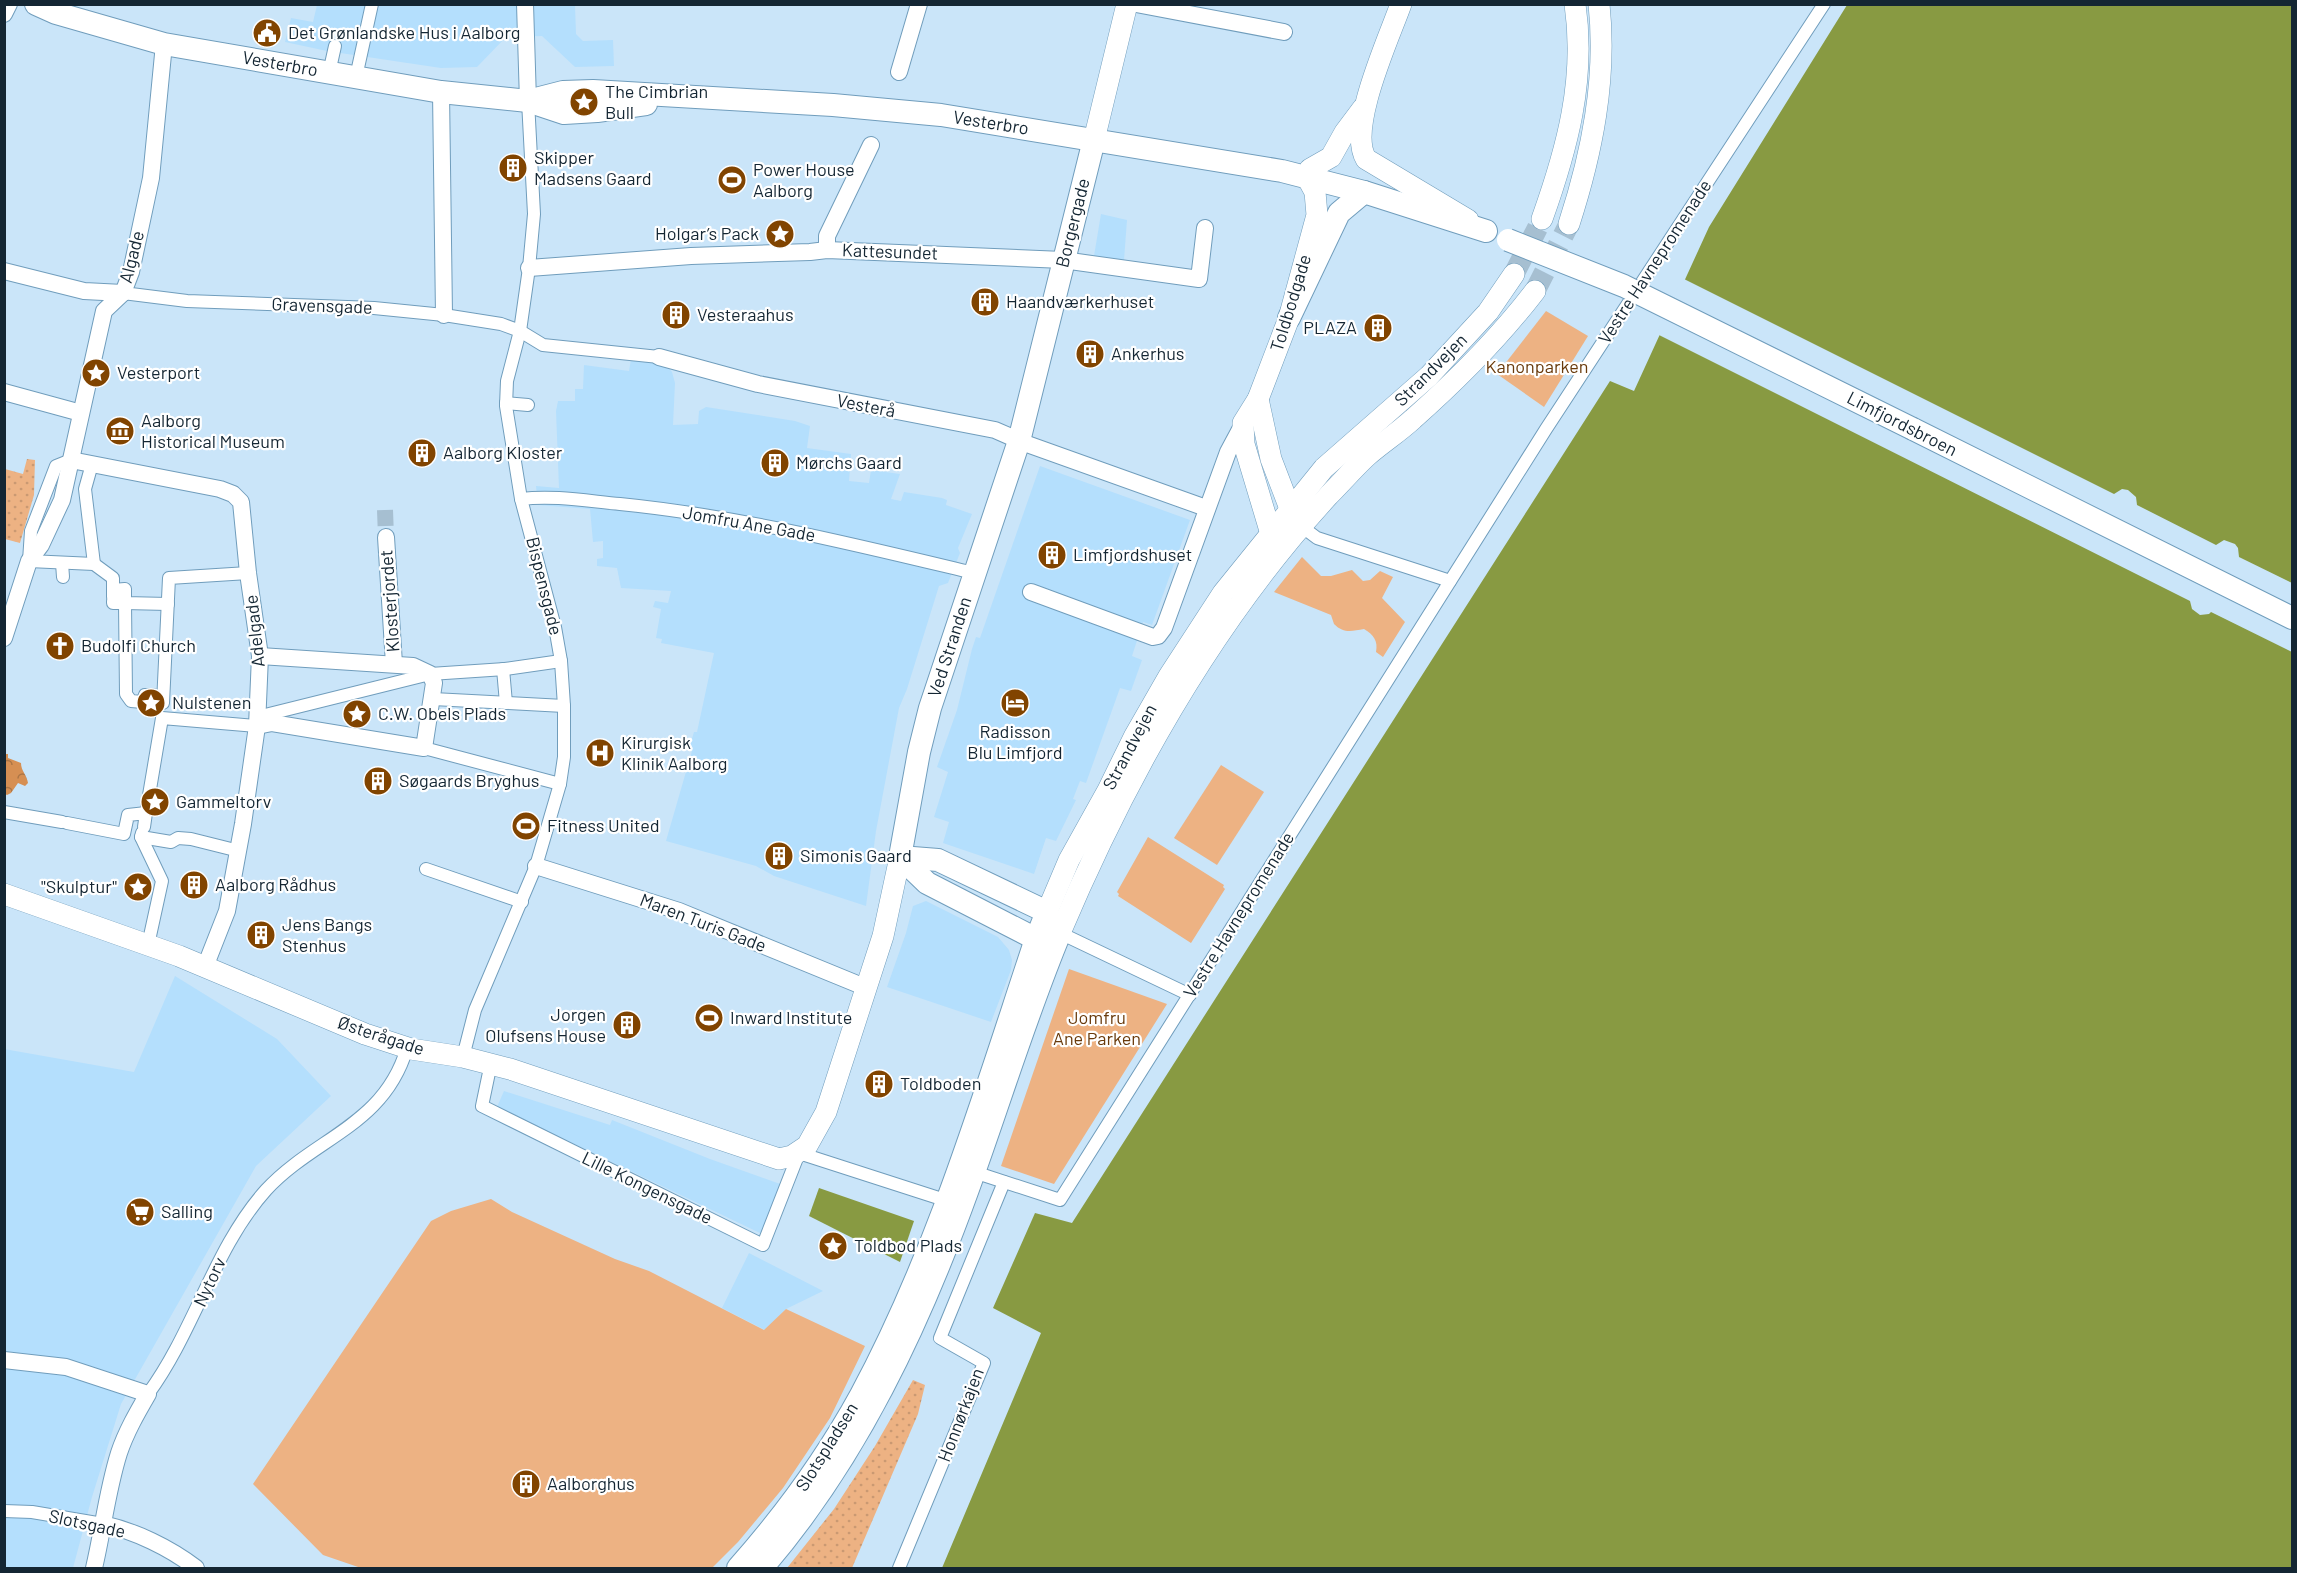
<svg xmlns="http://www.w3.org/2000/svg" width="2297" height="1573" font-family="Barlow,sans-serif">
	<defs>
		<pattern id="grass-dots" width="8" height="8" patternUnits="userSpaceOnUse" patternTransform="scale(1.5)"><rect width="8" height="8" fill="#edb283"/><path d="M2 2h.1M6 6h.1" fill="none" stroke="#ca9972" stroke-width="1.8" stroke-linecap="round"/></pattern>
		<pattern id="forest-crowns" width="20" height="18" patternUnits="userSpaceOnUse" patternTransform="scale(1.5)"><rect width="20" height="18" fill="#d68f53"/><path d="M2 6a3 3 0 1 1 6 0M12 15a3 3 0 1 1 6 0" fill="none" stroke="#ac7545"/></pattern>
	</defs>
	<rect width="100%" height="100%" fill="#cae5f9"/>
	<g fill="#b4dffd">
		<path d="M317,5H575L576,34L583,41L613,40L614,66L575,67L542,36L506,37L477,67L441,68L327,51L285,42L291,18L313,22Z"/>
		<path d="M1101,214L1127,220L1124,260L1094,256Z"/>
		<path d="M631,359L657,362L667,366L672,372L675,383L673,425L698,424L699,411L706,407L795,421L810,426L807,448L851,454L849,481L869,483L871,470L900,474L891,499L901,501L904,492L942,498L947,500L946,505L972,514L958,548L960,553L948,583L939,586L907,689L899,708L876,831L866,906L774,876L756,866L666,841L692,751L689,749L694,732H697L714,653L661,643L662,639L656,638L661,609L653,607L655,601L668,603L671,591L621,588L617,568L597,566V559L603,558V541L593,542L590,509L538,505L536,486L559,488L556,411L558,401H575V389H583L584,365L629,371Z"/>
		<path d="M1040,466L1190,520L1152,625L1143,622L1132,656L1142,660L1131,691L1120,688L1086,783L1080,781L1073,799L1076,800L1056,841L1046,838L1034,874L943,843L949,822L934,817L948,772L937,767L957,710L972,649L976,637L980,638Z"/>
		<path d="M926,901L998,937L1009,950L1012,960L1011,970L991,1022L887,987L906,933L913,906Z"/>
		<path d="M175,976L277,1039L331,1096L256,1166L121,1404L92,1497L73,1568H5L4,1049L134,1072Z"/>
		<path d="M504,1091L610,1125L612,1120L710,1159L783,1185L762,1234L497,1107Z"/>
		<path d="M749,1253L823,1291L786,1309L765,1330L722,1308Z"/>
	</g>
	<g fill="url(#grass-dots)">
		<path d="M27,459L35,460L34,495L20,543L5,539V469L23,474Z"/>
		<path d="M913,1380L925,1385L918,1414L852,1568H787L834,1509L875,1446Z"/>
	</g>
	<path fill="url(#forest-crowns)" d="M4,754H8V758L21,763C21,771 27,775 28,783L25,786L18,783L11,793L7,795L5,794Z"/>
	<g fill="#edb283">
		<path d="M1546,311L1588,336L1544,407L1497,374Z"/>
		<path d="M1302,557L1321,576H1331L1352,570L1363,581L1370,580L1380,571L1393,577L1382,598L1405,622L1383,657L1376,652C1378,641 1374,635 1364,629C1352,631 1344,634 1334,624L1331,615L1274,592Z"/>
		<path d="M1221,765L1264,792L1217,865L1174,838Z"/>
		<path d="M1148,837L1224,885L1223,887L1225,889L1191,943L1118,896L1119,894L1117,892Z"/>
		<path d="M1069,969L1167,1004L1054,1184L1001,1166Z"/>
		<path d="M491,1199L512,1212L615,1259L649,1271L764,1330L786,1309L865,1346L830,1418L783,1488L738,1542L712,1568H361L323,1555L253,1484L431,1221L451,1211Z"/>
	</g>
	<g fill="#889a42">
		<path d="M1847,5H2292V1568H942L1041,1333L993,1308L1035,1213L1072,1223L1610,381L1634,391L1709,227Z"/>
		<path d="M819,1188L914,1221L900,1262L809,1216Z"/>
	</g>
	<path fill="#cae5f9" d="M1682,278L2114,494L2122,489L2128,490L2136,497L2137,505L2216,545L2224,540L2235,544L2238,548L2239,557L2292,583V652L2211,612L2209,614L2200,615L2192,609L2190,601L1657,334Z"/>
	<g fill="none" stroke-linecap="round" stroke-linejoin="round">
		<path stroke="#a6bfd1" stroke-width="16" stroke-dasharray="16 8" stroke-linecap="butt" d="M385,510L386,537"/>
		<g stroke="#a6bfd1" stroke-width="21" stroke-dasharray="21 10" stroke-linecap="butt">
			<path d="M1514,274L1542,219"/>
			<path d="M1535,291L1569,224"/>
		</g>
		<g stroke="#709dbc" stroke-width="14">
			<g id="pedestrian">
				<path d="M329,73L335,46"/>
				<path d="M356,77L372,4"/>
				<path d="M123,293L187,301L374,308L444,315L501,324L520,331L543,345L659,357"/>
				<path d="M506,403L528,405"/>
				<path d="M71,460L56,466L31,531L29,561L94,564L113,578V597"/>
				<path d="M92,464L85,489L94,564"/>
				<path d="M521,499C554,495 587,501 620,504C740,516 857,545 974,573"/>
				<path d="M1301,526L1317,538L1450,581"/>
				<path d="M62,563L63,577"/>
				<path d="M113,590L125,589V603L168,604"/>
				<path d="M113,601V603H125L126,694L131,701L143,702L145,695H153L156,702L163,703L169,578L248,573"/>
				<path d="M503,669L506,703"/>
				<path d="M433,699L564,706"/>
				<path d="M257,717L430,674L505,669L561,661"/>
				<path d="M424,748L560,784"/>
				<path d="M4,812L62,822"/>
				<path d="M146,813L162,718L257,726"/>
				<path d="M67,823L124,834L128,815L146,813L144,827"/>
				<path d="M142,833L141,837L162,881L148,945"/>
				<path d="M141,837L171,842L178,838L191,839L239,851"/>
				<path d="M426,869L522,902"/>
				<path d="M1060,933L1190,995"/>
				<path d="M463,1057L475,1010L536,866L560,784L564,757V706L561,661L555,627L521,499L506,406L507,381L520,331L529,268L534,214L528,101"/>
				<path d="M491,1063L482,1106L763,1245L799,1153L951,1202"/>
				<path d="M974,1172L1060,1200L1546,429L1824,4"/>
				<path d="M148,1394C195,1330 214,1248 266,1190C315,1137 384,1126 407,1048"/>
				<path d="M4,1511L32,1512L103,1524"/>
				<path d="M899,1568L984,1363L940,1338L1004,1182"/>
			</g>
		</g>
		<g stroke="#709dbc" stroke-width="18">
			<g id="minor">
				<path d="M525,4L528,101"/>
				<path d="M1136,4L1284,32"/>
				<path d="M4,14L9,4"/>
				<path d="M899,72L919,4"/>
				<path d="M441,92L444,315"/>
				<path d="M827,250V236L871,145"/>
				<path d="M529,268L691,256L810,252L827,250L1063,260L1199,279L1205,228"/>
				<path d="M4,271L84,291L123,293"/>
				<path d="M659,357L758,384L995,430L1027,444L1206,508"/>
				<path d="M4,392L81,413"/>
				<path d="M71,460L220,489L233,494L241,502L248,573L260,656L257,726L243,824L227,911L205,967"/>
				<path d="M386,537L394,664"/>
				<path d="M1031,592L1153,637L1158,636L1164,628L1228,452L1243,424"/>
				<path d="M4,638L29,561L41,545L62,500L104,311L123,293L131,272L151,178L164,44"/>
				<path d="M257,726L272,723L424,748L434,683L430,674L413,666L260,656"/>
				<path d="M536,866L679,911L867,988"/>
				<path d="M4,1360L66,1367L148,1394C137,1413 126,1432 119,1453C107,1491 103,1530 94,1568"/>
				<path d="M103,1524C135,1531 170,1548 196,1568"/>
			</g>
		</g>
		<g stroke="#709dbc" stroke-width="22">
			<g id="tertiary">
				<path d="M1401,4C1389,38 1347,128 1366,159L1468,220"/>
				<path d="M1094,140L1127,4"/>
				<path d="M1310,169L1331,157L1345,132L1363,108"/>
				<path d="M1542,219C1567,149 1586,80 1575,4"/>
				<path d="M1569,224C1592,153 1607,79 1599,4"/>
				<path d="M1258,399L1271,459L1294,519"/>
				<path d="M1271,534L1244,444L1243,423L1258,399L1289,318L1317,215L1315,192L1308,179"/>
				<path d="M4,894L179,956L365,1034L411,1049L463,1057L510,1069L779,1159L792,1156L807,1146L826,1112L883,936L900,857"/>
				<path d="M1047,912L1069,860L1108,790L1134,737L1169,676L1223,593L1324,468L1429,376L1488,312L1514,274"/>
				<path d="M1060,933C1127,774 1212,622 1329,495C1342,482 1354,468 1367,456C1382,443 1399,432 1413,419C1457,380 1499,338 1535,291"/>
			</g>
		</g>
		<g stroke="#709dbc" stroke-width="24">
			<g id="secondary">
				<path d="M36,4L56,13L164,44L441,92L528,101L564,113L597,111L646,104"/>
				<path d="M528,101L563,92L593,91L833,105L941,115L1282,171L1364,192L1486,231"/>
				<path d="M1289,318L1339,213L1364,192"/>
				<path d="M1913,429L2292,618"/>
				<path d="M900,857L919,752L930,708L1019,441L1094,140"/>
				<path d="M900,857L927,883L1036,939"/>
				<path d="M900,857L938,860L1047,912"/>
				<path d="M738,1568C785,1515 827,1457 861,1395C938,1252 985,1092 1036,939L1047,912"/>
				<path d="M762,1568C857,1458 919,1325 968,1189C999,1104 1025,1017 1060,933"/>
			</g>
		</g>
		<use href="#pedestrian" stroke="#fff" stroke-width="12"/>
		<use href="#minor" stroke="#fff" stroke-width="16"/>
		<use href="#tertiary" stroke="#fff" stroke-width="21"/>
		<use href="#secondary" stroke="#fff" stroke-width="22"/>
		<g stroke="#709dbc" stroke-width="24" stroke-linecap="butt">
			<path id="secondary-bridge" d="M1508,240L1624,286L1913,429"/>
		</g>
		<use href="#secondary-bridge" stroke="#fff" stroke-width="22"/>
	</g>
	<defs>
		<g id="civic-disc" transform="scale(1.5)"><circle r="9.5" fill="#814400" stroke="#fff"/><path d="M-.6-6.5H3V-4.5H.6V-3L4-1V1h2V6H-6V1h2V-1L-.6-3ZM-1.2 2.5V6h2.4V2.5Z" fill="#fff"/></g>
		<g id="sight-disc" transform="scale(1.5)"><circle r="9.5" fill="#814400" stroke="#fff"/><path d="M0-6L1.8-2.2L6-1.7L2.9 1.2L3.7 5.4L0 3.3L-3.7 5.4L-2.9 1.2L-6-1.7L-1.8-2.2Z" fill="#fff"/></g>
		<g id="building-disc" transform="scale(1.5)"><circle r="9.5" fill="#814400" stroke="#fff"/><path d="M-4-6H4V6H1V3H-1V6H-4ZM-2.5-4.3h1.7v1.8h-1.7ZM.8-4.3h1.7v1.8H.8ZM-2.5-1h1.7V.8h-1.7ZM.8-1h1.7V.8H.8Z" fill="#fff"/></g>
		<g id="stadium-disc" transform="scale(1.5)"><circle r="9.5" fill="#814400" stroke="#fff"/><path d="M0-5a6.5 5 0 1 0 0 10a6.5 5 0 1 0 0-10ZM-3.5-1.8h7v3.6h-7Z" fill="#fff"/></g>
		<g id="museum-disc" transform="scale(1.5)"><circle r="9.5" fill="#814400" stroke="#fff"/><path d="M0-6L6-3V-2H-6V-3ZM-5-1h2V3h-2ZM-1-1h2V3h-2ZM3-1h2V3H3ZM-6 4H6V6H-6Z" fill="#fff"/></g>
		<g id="church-disc" transform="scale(1.5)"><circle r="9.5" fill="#814400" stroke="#fff"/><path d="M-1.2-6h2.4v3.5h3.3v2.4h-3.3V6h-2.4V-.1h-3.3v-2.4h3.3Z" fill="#fff"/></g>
		<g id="hotel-disc" transform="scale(1.5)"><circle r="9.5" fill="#814400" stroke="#fff"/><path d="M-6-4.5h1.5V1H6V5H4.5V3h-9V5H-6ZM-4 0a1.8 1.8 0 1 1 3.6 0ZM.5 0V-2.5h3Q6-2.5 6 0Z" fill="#fff"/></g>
		<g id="hospital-disc" transform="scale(1.5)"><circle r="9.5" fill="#814400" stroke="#fff"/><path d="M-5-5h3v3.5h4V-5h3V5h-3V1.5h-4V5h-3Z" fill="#fff"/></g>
		<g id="supermarket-disc" transform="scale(1.5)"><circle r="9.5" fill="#814400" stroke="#fff"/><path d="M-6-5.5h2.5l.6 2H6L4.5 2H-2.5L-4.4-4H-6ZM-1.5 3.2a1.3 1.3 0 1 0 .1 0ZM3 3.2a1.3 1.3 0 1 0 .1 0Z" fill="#fff"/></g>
	</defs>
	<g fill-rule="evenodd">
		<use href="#civic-disc" x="267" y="33"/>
		<use href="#sight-disc" x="584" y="102"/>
		<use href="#building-disc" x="513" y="168"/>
		<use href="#stadium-disc" x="732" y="180"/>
		<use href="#sight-disc" x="780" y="234"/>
		<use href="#building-disc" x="985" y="302"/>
		<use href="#building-disc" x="676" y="315"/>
		<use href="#building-disc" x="1378" y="328"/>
		<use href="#building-disc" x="1090" y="354"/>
		<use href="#sight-disc" x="96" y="373"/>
		<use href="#museum-disc" x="120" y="431"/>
		<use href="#building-disc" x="422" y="453"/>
		<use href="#building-disc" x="775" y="463"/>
		<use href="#building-disc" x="1052" y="555"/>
		<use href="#church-disc" x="60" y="646"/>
		<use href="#sight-disc" x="151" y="703"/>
		<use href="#hotel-disc" x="1015" y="703"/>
		<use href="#sight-disc" x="357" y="714"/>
		<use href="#hospital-disc" x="600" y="753"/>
		<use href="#building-disc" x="378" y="781"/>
		<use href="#sight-disc" x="155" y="802"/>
		<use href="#stadium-disc" x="526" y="826"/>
		<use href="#building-disc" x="779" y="856"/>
		<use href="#building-disc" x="194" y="885"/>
		<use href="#sight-disc" x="138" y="887"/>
		<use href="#building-disc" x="261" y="935"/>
		<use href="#stadium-disc" x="709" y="1018"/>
		<use href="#building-disc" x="627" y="1025"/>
		<use href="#building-disc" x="879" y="1084"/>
		<use href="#supermarket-disc" x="140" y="1212"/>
		<use href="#sight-disc" x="833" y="1246"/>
		<use href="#building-disc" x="526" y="1484"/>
	</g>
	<g text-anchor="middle" stroke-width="4.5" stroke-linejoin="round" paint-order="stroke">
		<g font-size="18" fill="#142633" stroke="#fff" text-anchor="start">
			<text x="288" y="39">Det Grønlandske Hus i Aalborg</text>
			<text x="605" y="98">The Cimbrian<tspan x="605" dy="21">Bull</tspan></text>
			<text x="534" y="164">Skipper<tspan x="534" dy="21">Madsens Gaard</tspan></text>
			<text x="753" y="176">Power House<tspan x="753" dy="21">Aalborg</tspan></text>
			<text x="759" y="240" text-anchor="end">Holgar’s Pack</text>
			<text x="1006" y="308">Haandværkerhuset</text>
			<text x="697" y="321">Vesteraahus</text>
			<text x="1357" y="334" text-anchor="end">PLAZA</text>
			<text x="1111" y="360">Ankerhus</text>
			<text x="117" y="379">Vesterport</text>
			<text x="141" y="427">Aalborg<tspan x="141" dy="21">Historical Museum</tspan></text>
			<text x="443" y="459">Aalborg Kloster</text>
			<text x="796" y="469">Mørchs Gaard</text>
			<text x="1073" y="561">Limfjordshuset</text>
			<text x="81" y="652">Budolfi Church</text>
			<text x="172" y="709">Nulstenen</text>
			<text x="378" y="720">C.W. Obels Plads</text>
			<text x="1015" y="738" text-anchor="middle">Radisson<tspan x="1015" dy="21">Blu Limfjord</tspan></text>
			<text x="621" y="749">Kirurgisk<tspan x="621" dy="21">Klinik Aalborg</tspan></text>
			<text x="399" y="787">Søgaards Bryghus</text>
			<text x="176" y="808">Gammeltorv</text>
			<text x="547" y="832">Fitness United</text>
			<text x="800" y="862">Simonis Gaard</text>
			<text x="215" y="891">Aalborg Rådhus</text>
			<text x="117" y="893" text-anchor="end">"Skulptur"</text>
			<text x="282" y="931">Jens Bangs<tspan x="282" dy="21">Stenhus</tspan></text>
			<text x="606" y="1021" text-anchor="end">Jorgen<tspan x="606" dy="21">Olufsens House</tspan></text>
			<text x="730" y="1024">Inward Institute</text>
			<text x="900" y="1090">Toldboden</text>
			<text x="161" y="1218">Salling</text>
			<text x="854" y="1252">Toldbod Plads</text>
			<text x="547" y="1490">Aalborghus</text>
		</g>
		<g font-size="18" fill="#142633" stroke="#fff">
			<text transform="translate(280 64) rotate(10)" y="6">Vesterbro</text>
			<text transform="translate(991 123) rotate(9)" y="6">Vesterbro</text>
			<text transform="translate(1073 223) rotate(-76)" y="6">Borgergade</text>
			<text transform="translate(890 252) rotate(2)" y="6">Kattesundet</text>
			<text transform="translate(132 257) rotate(-76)" y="6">Algade</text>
			<text transform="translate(1655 262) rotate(-57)" y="6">Vestre Havnepromenade</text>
			<text transform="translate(1291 303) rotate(-73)" y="6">Toldbodgade</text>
			<text transform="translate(322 306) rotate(2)" y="6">Gravensgade</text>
			<text transform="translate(1431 370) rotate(-45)" y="6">Strandvejen</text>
			<text transform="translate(866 406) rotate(11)" y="6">Vesterå</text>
			<text transform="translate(1902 424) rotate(27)" y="6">Limfjordsbroen</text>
			<text transform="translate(749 524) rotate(10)" y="6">Jomfru Ane Gade</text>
			<text transform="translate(544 586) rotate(76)" y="6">Bispensgade</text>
			<text transform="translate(390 601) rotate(-94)" y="6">Klosterjordet</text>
			<text transform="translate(255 631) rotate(-96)" y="6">Adelgade</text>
			<text transform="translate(950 647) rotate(-72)" y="6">Ved Stranden</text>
			<text transform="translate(1130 747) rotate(-62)" y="6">Strandvejen</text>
			<text transform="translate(1239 915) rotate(-58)" y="6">Vestre Havnepromenade</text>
			<text transform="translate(703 923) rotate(21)" y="6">Maren Turis Gade</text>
			<text transform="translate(381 1036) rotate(18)" y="6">Østerågade</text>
			<text transform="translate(647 1188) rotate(26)" y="6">Lille Kongensgade</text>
			<text transform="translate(210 1282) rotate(-65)" y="6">Nytorv</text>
			<text transform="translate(961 1415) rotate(-69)" y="6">Honnørkajen</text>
			<text transform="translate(827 1447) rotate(-58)" y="6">Slotspladsen</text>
			<text transform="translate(87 1524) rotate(12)" y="6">Slotsgade</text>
		</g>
		<g font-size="18" fill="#693a0b" stroke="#fff">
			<text x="1537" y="373">Kanonparken</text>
			<text x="1097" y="1024">Jomfru<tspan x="1097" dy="21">Ane Parken</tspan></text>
		</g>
	</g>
	<rect width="2297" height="1573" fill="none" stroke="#142633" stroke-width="12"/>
</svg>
